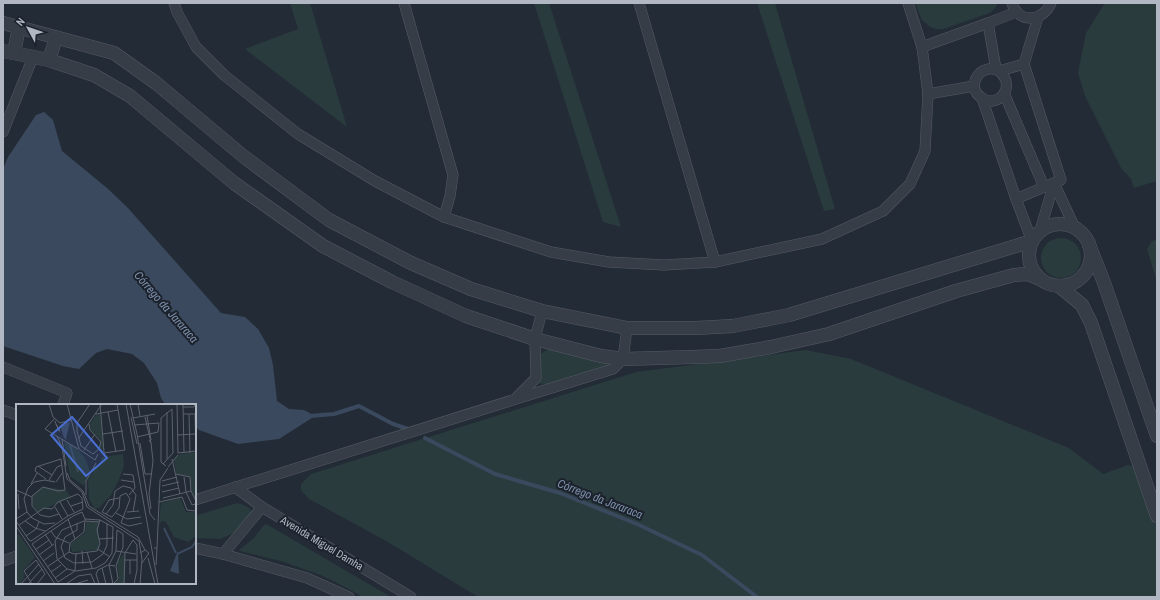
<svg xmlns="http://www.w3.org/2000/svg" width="1160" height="600" font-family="'Archivo Narrow',sans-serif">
	<rect width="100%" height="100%" fill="#232b36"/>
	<g fill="#293b3c">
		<path d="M290,3H310L347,127L245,49L298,29Z"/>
		<path d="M534,3H549L621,227L603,222Z"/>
		<path d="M757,3H775L835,209L824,211Z"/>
		<path d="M915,3H998L995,8L990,13L943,29H937L930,27L922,20Z"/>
		<path d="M1105,3H1157V181L1134,188L1131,179L1121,168L1085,96L1078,73L1086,33Z"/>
		<circle cx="1061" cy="258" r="20"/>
		<path d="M1157,239V282L1147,249L1152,241Z"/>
		<path d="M547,350H554L610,363L608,368L546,385L539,383L536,379L534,363L542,353Z"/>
		<path d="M806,350L851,359L1069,448L1103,474L1128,465L1138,467L1157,528V597H478L388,542L309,499L301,490V484L311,474L636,372Z"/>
		<path d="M237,503C244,505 250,506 252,514L234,533L220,539L195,538V516Z"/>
		<path d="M266,524L268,525L391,597H363L343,586L323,576L281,561L243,552L239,550L254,538L263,526Z"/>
	</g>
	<path fill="#3a495e" d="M44,112L53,120L62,151L107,188L128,208L221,313L245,317L258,329L269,348L273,365L277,401L289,409L304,410L315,416L279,439L238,444L199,430L195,426V405L165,404L161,398L157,383L144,363L132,354L107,349L96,353L79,369L63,366L3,346V169L8,157L36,115Z"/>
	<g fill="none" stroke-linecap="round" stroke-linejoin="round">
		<g stroke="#3a495e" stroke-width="4">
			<path d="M310,416L334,414L359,406L393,424L411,430"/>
			<path d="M425,438L495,474L560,493L637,524L702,555L757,597"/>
		</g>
		<g stroke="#545b65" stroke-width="11">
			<g id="minor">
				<path d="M174,3L177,12L196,47L224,75L298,134L375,181L444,217L551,252L609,262L664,265L715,262L822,239L883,211L910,184L925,151L928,94L922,47L908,3"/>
				<path d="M404,3L453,175L450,196L444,217"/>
				<path d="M639,3L715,262"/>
				<path d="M1012,3C1018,24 1043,22 1051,3"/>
				<path d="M988,23L996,69"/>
				<path d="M922,47L988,23L1016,12"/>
				<path d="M999,71C1017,86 999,109 982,98C964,87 981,61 999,71L1024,64"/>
				<path d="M1004,93L1044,187"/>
				<path d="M928,94L974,86"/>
				<path d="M982,98L1016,199L1032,241"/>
				<path d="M3,132L33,57"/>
				<path d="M1016,199L1061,180L1024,64L1038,17"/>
				<path d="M1040,231L1054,183L1075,228"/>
				<path d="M3,367L67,393L63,405"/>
				<path d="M517,397L536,378L535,339L542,311"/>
				<path d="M3,410L17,415"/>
				<path d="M235,487L262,507L411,597"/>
				<path d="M195,500L516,399L613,369L623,359L627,328"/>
				<path d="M195,548L223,554L307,578L349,597"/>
				<path d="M223,554L262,507"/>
				<path d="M3,561L17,556"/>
			</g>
		</g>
		<g stroke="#545b65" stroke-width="14">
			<g id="tertiary">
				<path d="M3,23L114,53L156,83L243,156L329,220L411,263L471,289L542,311L627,328H696L733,326L789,315L1032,241"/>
				<path d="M3,51L49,60L94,75L130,96L234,183L323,246L392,282L466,316L535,339L601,356L623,359L692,357L720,356L771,347L829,334L956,291L1014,275L1028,274L1040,279"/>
				<path d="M14,53L19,27"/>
				<path d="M49,60L56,38"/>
				<circle cx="1060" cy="255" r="31"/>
				<path d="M1089,245L1103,280L1157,436"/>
				<path d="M1059,286L1082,305L1091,323L1157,516"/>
			</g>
		</g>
		<use href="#minor" stroke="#373d47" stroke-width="10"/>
		<use href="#tertiary" stroke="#373d47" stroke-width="13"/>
	</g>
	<g text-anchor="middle" stroke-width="4" stroke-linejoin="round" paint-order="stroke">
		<g font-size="11" fill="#b1b8c3" stroke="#1c222c">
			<text transform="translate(322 543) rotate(31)" y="4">Avenida Miguel Damha</text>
		</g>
		<g font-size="12" font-style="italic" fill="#7c8ea9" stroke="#1c222c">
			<text transform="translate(166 307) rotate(49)" y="4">Córrego da Jararaca</text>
			<text transform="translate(600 499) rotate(21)" y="4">Córrego da Jararaca</text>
		</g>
	</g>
	<g transform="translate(16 404)">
		<rect width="180" height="180" fill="#232b36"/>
		<path d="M84,10L88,43L85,48L83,46L84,35L75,26L74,20L80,11ZM48,38L60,43L69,54L74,67L68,82L54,72ZM180,48V97L176,87L174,73L160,69L158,56L164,50ZM107,50L108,62L103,76L95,91L83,104L79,105L73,95L72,75L82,61H84L86,53ZM27,83L50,86L55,93L22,108L16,100L17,91ZM164,94L170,108H180V132L172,138L158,133L150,118L146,117L143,120L145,99ZM70,118H82L83,144L81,146L56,148L54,140L69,129ZM3,130L19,153L7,167L9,172L4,180H0V132ZM108,149V180H99L103,175L101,159Z" fill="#293b3c"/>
		<path d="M54,18L50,34L51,36L48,34L44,21ZM161,149L162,150L163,170L154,167Z" fill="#3a495e"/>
		<path fill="none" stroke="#3a495e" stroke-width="2" d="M54,41L62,68M148,124L160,149M161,150L176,143L180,137"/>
		<path fill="none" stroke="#5c636e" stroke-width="1" d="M33,0L37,13M51,0L63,45L79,56L82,50M84,0L88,48M110,0L142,180M114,0L121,30L134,110L139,116M122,0L124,12M161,0L162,49M167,0L168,49M167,3H178L179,0M92,8L100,48M151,8V55M80,10L102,6M167,10H179L180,47M173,10L174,49M131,12L135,36M37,13L44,19L55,16M115,13L121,40M129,13L135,39L133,36M39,14L29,25L62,45M117,14L139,10M39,17L40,20L43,27H44L40,20M73,20L74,26L85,38L83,45L77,50L65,42L61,27V19L74,0M118,21L143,19L142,28L121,33M87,30L107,27M161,31L179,30M41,32L46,43L51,75L66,88L71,103L123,137L126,155L124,180M46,35L50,62M62,35L86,0M124,39L129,70H136M68,46L79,30M88,49L109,46L101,0M162,49L180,47M156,55L164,90M147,60L157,49L156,5L145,14V58L147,60L150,62M22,62L36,71M152,63L162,51M51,69L54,76L67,87L73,102L122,133L129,146M107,70L117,71L119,84L113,91M160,70L174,73L175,87L180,97M168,73L170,88L176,101L180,100M30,75L19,67L20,63L45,55L49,86M33,76L41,63L46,61M105,76L118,78M146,77L161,73M39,78L29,76L18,78L12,84L8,95L11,108L16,114L28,120L39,119M40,78L47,68M15,80L21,69M146,82L163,78M0,86L16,93M146,88L163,84M2,90L3,105M70,91V77L80,59M103,94L93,96L86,108L96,113L103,104L104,92L110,89L114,95L105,119L113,122L126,119M147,94L175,87M51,96L58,108M44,98L52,112M143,98L166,93L171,106L180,107M55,102L67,98M39,103L46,115M135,105L133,90L137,57L135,39M111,108L123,107M100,109L111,115L125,113M43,110L33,113L24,111L16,102V92L27,83L42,87L49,86M90,110L97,101L99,87L107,82L115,84L120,91L117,108M0,115L11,108M52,115L59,135M0,117L13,136L15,137L52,112L67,105L66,94L62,90L42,98L36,105L28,104L3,121M9,117L19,124L29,127M68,117L46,126L39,137L41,155L51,165L60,167L80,164L89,159L96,149L97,123L84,116L69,115M69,117L83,118M61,119V126L49,133L45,143L49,154L58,159L76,158L87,150L91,141V119M0,122L39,180M35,127L39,133L53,139M29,130L36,141M10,132L20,125L23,118M83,135L98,134M138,144H141L140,161M141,144L144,76L152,64M82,145L94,153M19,146L33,136M66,147L67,160M100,147L120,150M53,148L54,139L68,128L69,115L66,108L57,112L16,140L42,178L59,167M53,148L58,150L81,147L84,140L81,126L84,116M71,148L76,164M124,149L129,146L133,149L126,159M23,151L38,140M132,154L139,180M108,156H121M27,157L38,149M31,163L53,148M86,164L90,180M59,167L60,149M35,168L45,161M114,170V156M39,174L51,165M5,180L23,160M12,180L26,165M16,180L8,167L20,156L29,170L21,180M50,180L62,172L75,170L79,180M59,180L72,176M83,180L80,170L82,166L92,161L99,162M97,180L93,161L100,147L101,126L107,130V143L100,162L102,175L97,180M108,180L109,149L117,136L121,141V166L118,180"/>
		<path fill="#496ed2" fill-opacity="0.15" stroke="#496ed2" stroke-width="2" d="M56,13L91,54L70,72L35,31Z"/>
		<rect width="180" height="180" fill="none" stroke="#b1b8c3" stroke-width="2"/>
	</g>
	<rect width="1160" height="600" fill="none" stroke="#b1b8c3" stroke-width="8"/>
	<g transform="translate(28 28) rotate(310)" stroke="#1c222c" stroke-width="3" paint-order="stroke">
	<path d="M0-3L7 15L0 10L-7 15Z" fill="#b1b8c3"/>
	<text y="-6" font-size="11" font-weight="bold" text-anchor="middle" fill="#b1b8c3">N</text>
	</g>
</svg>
